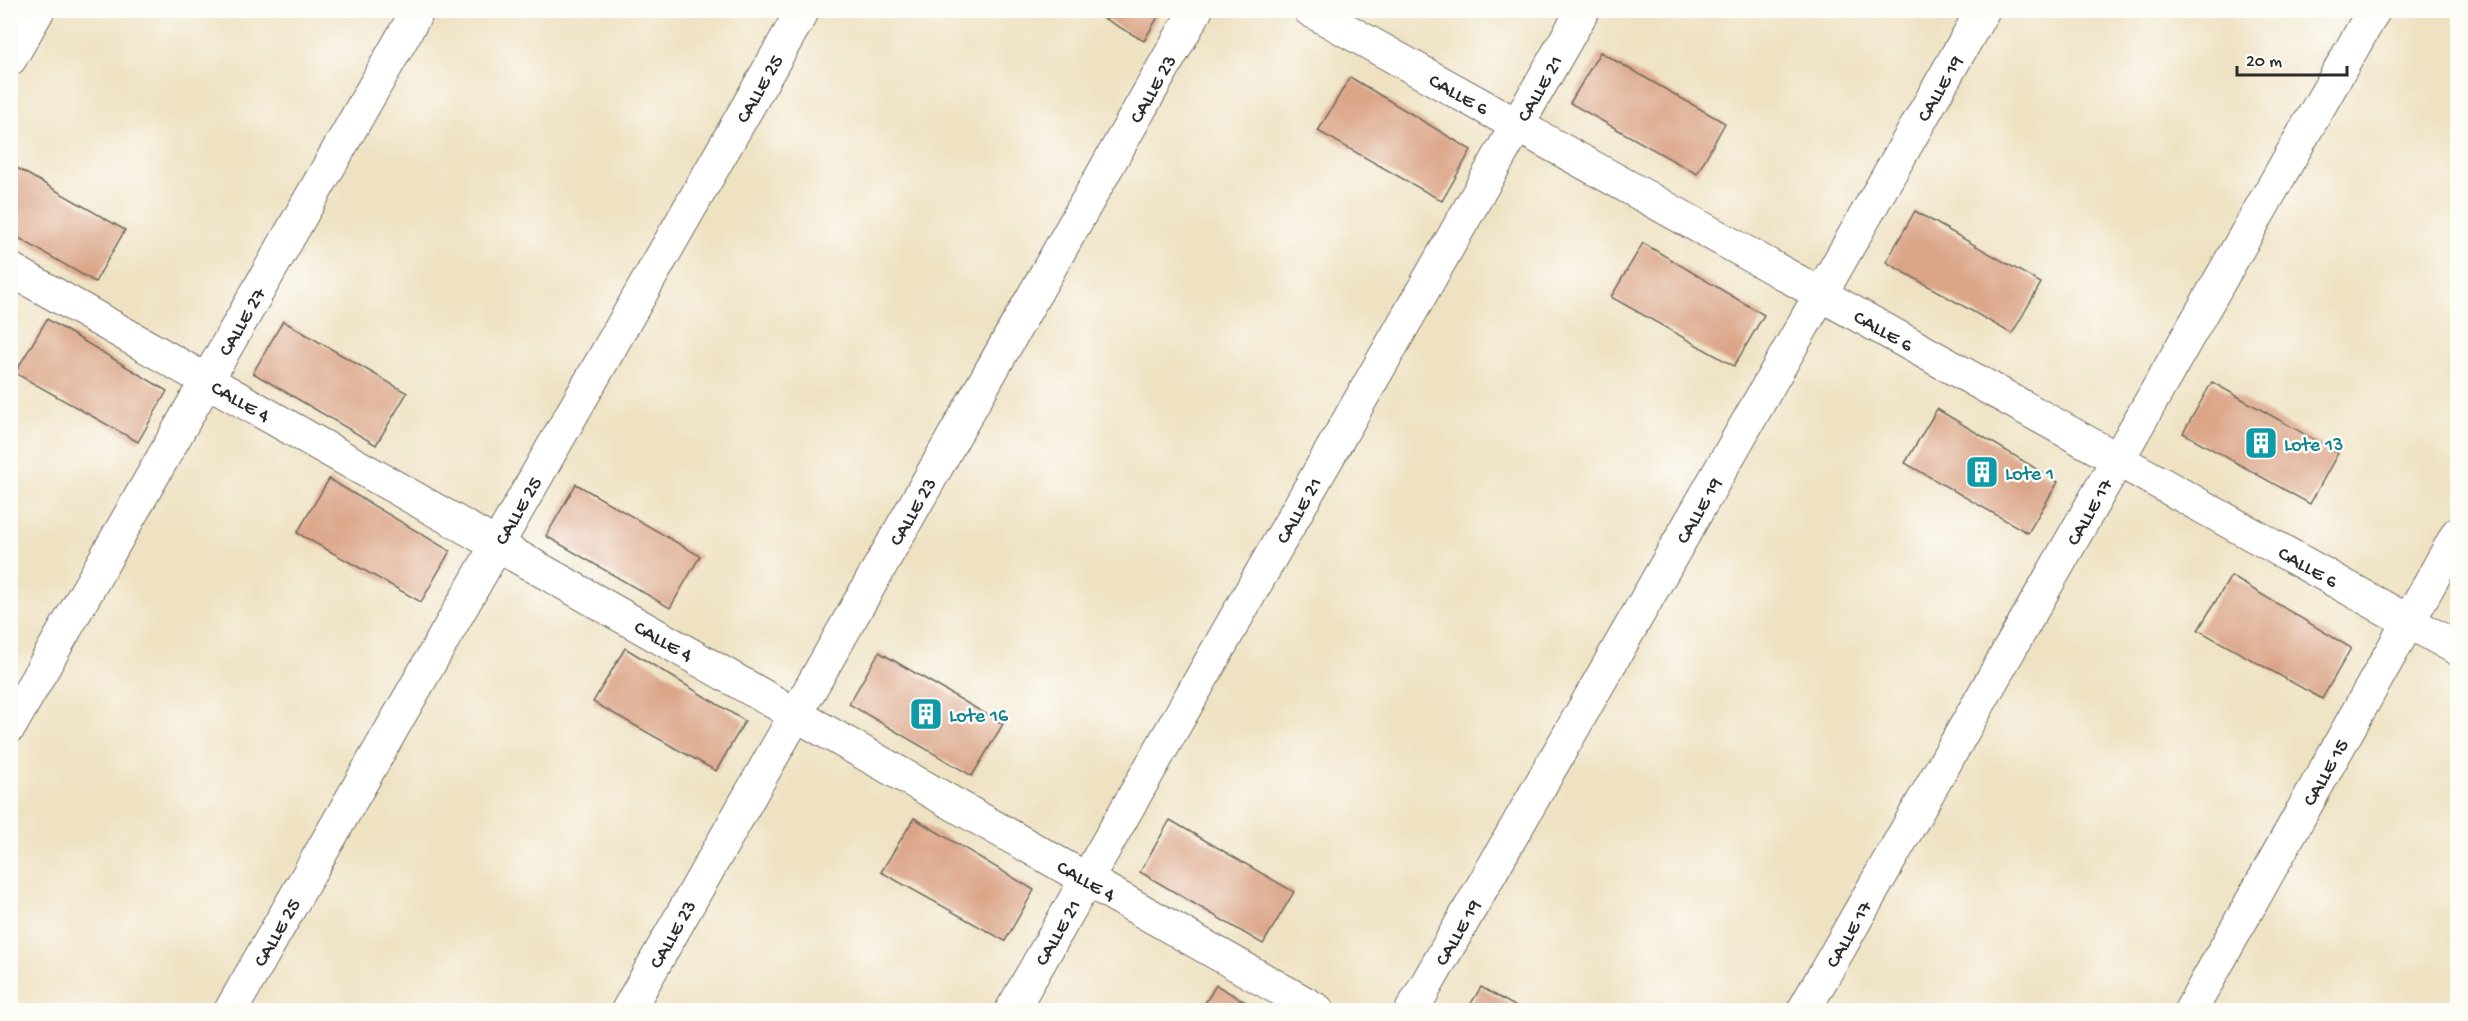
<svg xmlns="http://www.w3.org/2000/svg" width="2468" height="1021" font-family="'Gochi Hand',sans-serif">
	<rect width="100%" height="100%" fill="#fdfcf7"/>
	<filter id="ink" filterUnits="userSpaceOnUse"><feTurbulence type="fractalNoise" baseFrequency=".0167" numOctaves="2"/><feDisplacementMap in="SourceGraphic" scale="12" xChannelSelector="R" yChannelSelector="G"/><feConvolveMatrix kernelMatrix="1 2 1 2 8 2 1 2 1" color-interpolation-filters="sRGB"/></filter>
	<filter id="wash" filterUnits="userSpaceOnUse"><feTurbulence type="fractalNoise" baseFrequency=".008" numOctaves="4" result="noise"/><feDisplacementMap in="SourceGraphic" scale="24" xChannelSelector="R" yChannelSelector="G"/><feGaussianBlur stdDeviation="1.35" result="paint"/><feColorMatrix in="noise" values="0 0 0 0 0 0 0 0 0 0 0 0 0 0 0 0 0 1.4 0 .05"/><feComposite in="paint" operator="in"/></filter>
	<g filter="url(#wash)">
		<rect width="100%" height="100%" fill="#efe2c3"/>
		<g id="blocks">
			<g fill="#dba588">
				<path d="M1089,10H1162L1144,41Z"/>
				<path d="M1600,52L1725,123L1697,174L1570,103Z"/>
				<path d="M1350,77L1471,150L1442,201L1318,131Z"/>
				<path d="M10,164L125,230L95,282L10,233Z"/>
				<path d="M1915,211L2041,283L2012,334L1886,262Z"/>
				<path d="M1643,243L1764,315L1734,366L1611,297Z"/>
				<path d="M47,319L167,391L138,442L15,373Z"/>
				<path d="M283,321L407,393L376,445L253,373Z"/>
				<path d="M2212,382L2338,453L2310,504L2183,433Z"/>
				<path d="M1937,409L2058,482L2028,533L1905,463Z"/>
				<path d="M329,479L450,551L421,602L297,533Z"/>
				<path d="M576,484L700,556L670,608L546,536Z"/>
				<path d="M2231,576L2351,648L2322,699L2198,630Z"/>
				<path d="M625,648L745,721L716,771L593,702Z"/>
				<path d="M879,652L1003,724L972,776L849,704Z"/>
				<path d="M914,818L1034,890L1005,941L881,872Z"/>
				<path d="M1170,820L1294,892L1263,944L1140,872Z"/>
				<path d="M1216,985L1259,1010H1201Z"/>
				<path d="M1481,987L1522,1010H1467Z"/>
			</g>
		</g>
	</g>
	<g filter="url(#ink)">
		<use href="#blocks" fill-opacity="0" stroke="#706b60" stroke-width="1.5"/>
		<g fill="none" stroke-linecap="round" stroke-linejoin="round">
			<g stroke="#706b60" stroke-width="35">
				<g id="minor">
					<path id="s1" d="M1310,10L2458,649"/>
					<path d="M10,59L38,10"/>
					<path id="s2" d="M10,269L1317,1010"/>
					<path id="s3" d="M10,726L418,10"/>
					<path id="s4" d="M231,1010L803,10"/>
					<path id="s5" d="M628,1010L1196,10"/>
					<path id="s6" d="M1012,1010L1583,10"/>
					<path id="s7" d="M1412,1010L1983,10"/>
					<path id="s8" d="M1804,1010L2374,10"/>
					<path id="s9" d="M2191,1010L2458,533"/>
				</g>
			</g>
			<use href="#minor" stroke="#fff" stroke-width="33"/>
		</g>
	</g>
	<defs>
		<g id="building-square" transform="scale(1.725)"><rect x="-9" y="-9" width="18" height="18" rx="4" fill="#0f9aa8" stroke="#fdfcf7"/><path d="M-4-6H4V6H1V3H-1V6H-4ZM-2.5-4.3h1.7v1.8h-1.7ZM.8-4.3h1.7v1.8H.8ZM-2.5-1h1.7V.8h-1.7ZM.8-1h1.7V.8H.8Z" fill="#fff"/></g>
	</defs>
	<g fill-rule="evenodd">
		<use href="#building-square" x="2261" y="443"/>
		<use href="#building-square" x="1982" y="472"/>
		<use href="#building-square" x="926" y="714"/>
	</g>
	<g text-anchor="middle" stroke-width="5" stroke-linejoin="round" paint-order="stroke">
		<g font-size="20" fill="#2b2b2b" stroke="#fdfcf7">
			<text dy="7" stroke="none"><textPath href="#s5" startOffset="1060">CALLE 23</textPath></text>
			<text dy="7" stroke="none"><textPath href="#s6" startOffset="1062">CALLE 21</textPath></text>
			<text dy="7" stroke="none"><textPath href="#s4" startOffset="1062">CALLE 25</textPath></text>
			<text dy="7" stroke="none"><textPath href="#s7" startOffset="1062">CALLE 19</textPath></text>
			<text dy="7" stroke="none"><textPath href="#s1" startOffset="171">CALLE 6</textPath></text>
			<text dy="7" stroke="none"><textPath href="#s3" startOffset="466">CALLE 27</textPath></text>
			<text dy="7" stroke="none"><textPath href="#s1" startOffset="657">CALLE 6</textPath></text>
			<text dy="7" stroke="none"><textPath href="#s2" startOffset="266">CALLE 4</textPath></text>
			<text dy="7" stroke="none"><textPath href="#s4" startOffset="576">CALLE 25</textPath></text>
			<text dy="7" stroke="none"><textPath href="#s6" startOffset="576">CALLE 21</textPath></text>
			<text dy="7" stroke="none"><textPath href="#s5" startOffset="574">CALLE 23</textPath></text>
			<text dy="7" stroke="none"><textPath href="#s7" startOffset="576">CALLE 19</textPath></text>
			<text dy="7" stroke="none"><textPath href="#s8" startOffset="574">CALLE 17</textPath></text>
			<text dy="7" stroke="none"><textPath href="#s1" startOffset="1143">CALLE 6</textPath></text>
			<text dy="7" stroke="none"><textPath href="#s2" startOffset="752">CALLE 4</textPath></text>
			<text dy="7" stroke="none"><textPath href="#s9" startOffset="273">CALLE 15</textPath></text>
			<text dy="7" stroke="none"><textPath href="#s2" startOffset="1238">CALLE 4</textPath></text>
			<text dy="7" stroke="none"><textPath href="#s4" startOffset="90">CALLE 25</textPath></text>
			<text dy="7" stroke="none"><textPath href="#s7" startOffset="90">CALLE 19</textPath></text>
			<text dy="7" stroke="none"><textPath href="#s5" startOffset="88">CALLE 23</textPath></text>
			<text dy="7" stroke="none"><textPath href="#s6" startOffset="90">CALLE 21</textPath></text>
			<text dy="7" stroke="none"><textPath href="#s8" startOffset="88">CALLE 17</textPath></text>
		</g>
		<g font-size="20" fill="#0d838f" stroke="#fdfcf7" text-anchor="start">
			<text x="2284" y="450">Lote 13</text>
			<text x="2005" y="479">Lote 1</text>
			<text x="949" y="721">Lote 16</text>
		</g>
	</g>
	<rect width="2468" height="1021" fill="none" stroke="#fdfcf7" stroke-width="36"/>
	<path d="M2237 66v9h110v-9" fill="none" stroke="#2b2b2b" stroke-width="3"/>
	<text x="2246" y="66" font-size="18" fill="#2b2b2b" stroke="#fdfcf7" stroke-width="4.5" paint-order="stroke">20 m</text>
</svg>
